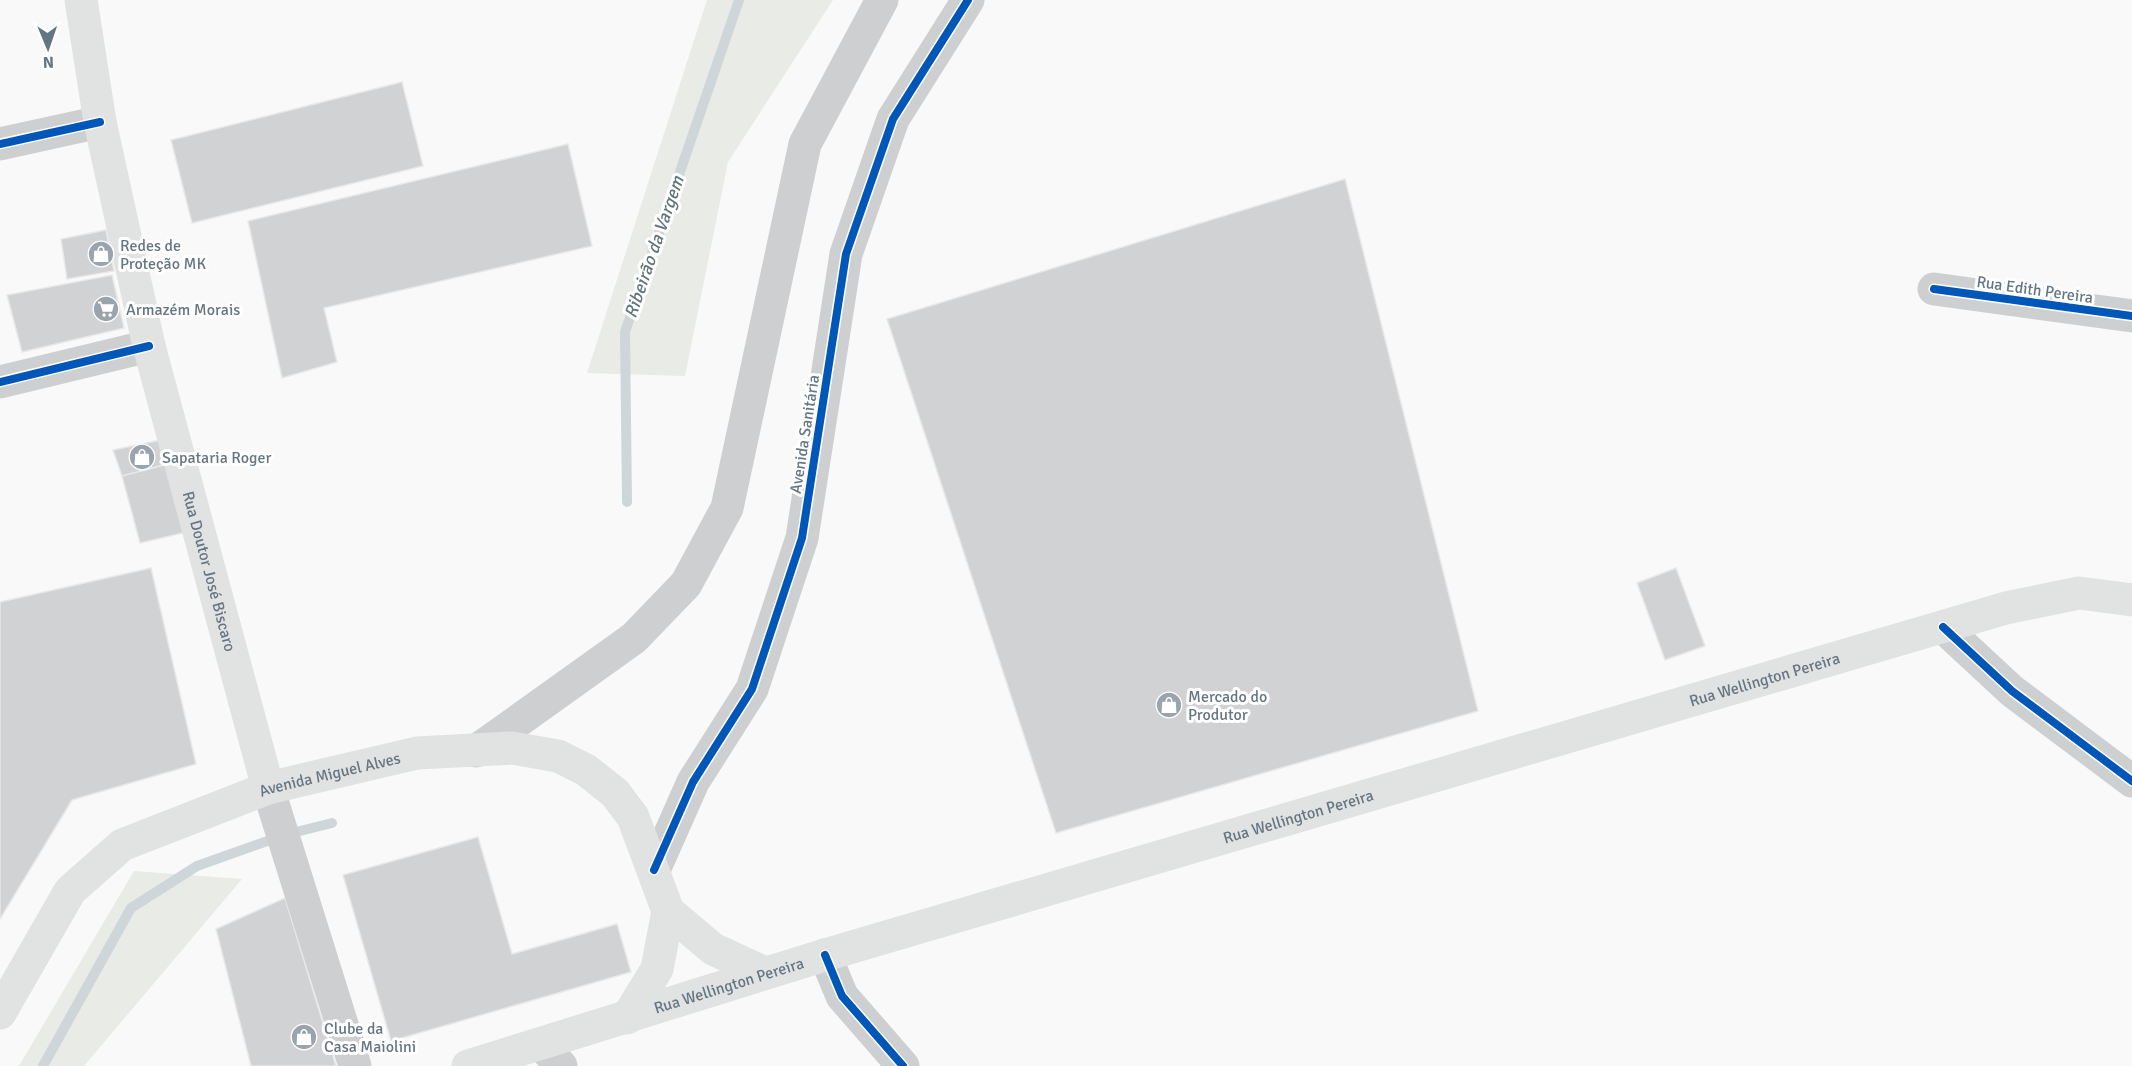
<svg xmlns="http://www.w3.org/2000/svg" width="2132" height="1066" font-family="Signika,sans-serif">
	<rect width="100%" height="100%" fill="#f9f9f9"/>
	<g fill="#e8ebe6">
		<path d="M707,0H833L728,162L685,376L587,373Z"/>
		<path d="M134,871L242,879L84,1066H19Z"/>
	</g>
	<g fill="none" stroke-linecap="round" stroke-linejoin="round">
		<g stroke="#ced6d9" stroke-width="10">
			<path d="M627,502L625,332L739,0"/>
			<path d="M43,1066L131,908L197,866L284,835L332,823"/>
		</g>
	</g>
	<g fill="#d0d2d3" stroke="#e8e8e8" stroke-width="1.5">
		<path d="M402,82L423,166L192,223L171,140Z"/>
		<path d="M568,144L592,246L324,308L337,362L282,378L248,221Z"/>
		<path d="M1345,179L1478,711L1056,833L887,319Z"/>
		<path d="M106,230L114,271L67,279L61,239Z"/>
		<path d="M112,275L124,328L22,352L7,295Z"/>
		<path d="M161,440L168,464L122,476L113,450Z"/>
		<path d="M168,464L187,532L140,543L122,476Z"/>
		<path d="M151,568L196,764L72,800L0,919V602Z"/>
		<path d="M1676,568L1705,646L1665,660L1637,583Z"/>
		<path d="M478,837L512,954L617,924L631,972L391,1041L343,875Z"/>
		<path d="M285,898L336,1066H251L216,929Z"/>
	</g>
	<g fill="none" stroke-linecap="round" stroke-linejoin="round">
		<g stroke="#cecfd0" stroke-width="33">
			<path d="M0,144L100,122"/>
			<path d="M1934,289L2132,316"/>
			<path d="M0,382L149,346"/>
			<path d="M1943,627L2012,691L2132,781"/>
			<path d="M476,751L634,638L686,584L727,508L805,144L882,0"/>
			<path d="M268,788L355,1066"/>
			<path d="M654,870L693,782L752,689L802,538L846,254L893,119L968,0"/>
			<path d="M825,955L842,996L903,1066"/>
			<path d="M542,1045L561,1066"/>
		</g>
		<g stroke="#e1e2e2" stroke-width="33">
			<path id="s1" d="M81,0L100,122L149,346L268,788"/>
			<path id="s2" d="M0,1013L70,891L122,845L268,788L417,753L512,748L558,756L586,770L615,793L633,817L668,911L713,949L765,973"/>
			<path d="M627,1018L657,969L668,911"/>
			<path id="s3" d="M468,1066L825,955L2006,608L2079,593L2132,600"/>
		</g>
		<g stroke="#fff" stroke-width="11">
			<g id="cycleway">
				<path d="M0,144L100,122"/>
				<path d="M1934,289L2132,316"/>
				<path d="M0,382L149,346"/>
				<path d="M1943,627L2012,691L2132,781"/>
				<path d="M654,870L693,782L752,689L802,538L846,254L893,119L968,0"/>
				<path d="M825,955L842,996L903,1066"/>
			</g>
		</g>
		<use href="#cycleway" stroke="#0057b8" stroke-width="8"/>
	</g>
	<defs>
		<g id="shop-disc" transform="scale(1.35)"><circle r="9.5" fill="#99a4ac" stroke="#fff"/><path d="M-5-2.5h2.3a2.7 3.5 0 0 1 5.4 0H5L5.5 6h-11ZM-1.5-2.5h3a1.5 2.3 0 0 0-3 0Z" fill="#fff"/></g>
		<g id="supermarket-disc" transform="scale(1.35)"><circle r="9.5" fill="#99a4ac" stroke="#fff"/><path d="M-6-5.5h2.5l.6 2H6L4.5 2H-2.5L-4.4-4H-6ZM-1.5 3.2a1.3 1.3 0 1 0 .1 0ZM3 3.2a1.3 1.3 0 1 0 .1 0Z" fill="#fff"/></g>
	</defs>
	<g fill-rule="evenodd">
		<use href="#shop-disc" x="101" y="254"/>
		<use href="#supermarket-disc" x="106" y="309"/>
		<use href="#shop-disc" x="142" y="457"/>
		<use href="#shop-disc" x="1169" y="705"/>
		<use href="#shop-disc" x="304" y="1037"/>
	</g>
	<g text-anchor="middle" stroke-width="6" stroke-linejoin="round" paint-order="stroke">
		<g font-size="16" fill="#657683" stroke="#fff" text-anchor="start">
			<text x="120" y="251">Redes de<tspan x="120" dy="18">Proteção MK</tspan></text>
			<text x="126" y="315">Armazém Morais</text>
			<text x="162" y="463">Sapataria Roger</text>
			<text x="1188" y="702">Mercado do<tspan x="1188" dy="18">Produtor</tspan></text>
			<text x="324" y="1034">Clube da<tspan x="324" dy="18">Casa Maiolini</tspan></text>
		</g>
		<g font-size="16" fill="#657683" stroke="#fff">
			<text transform="translate(2035 289) rotate(8)" y="6">Rua Edith Pereira</text>
			<text transform="translate(804 434) rotate(-81)" y="6">Avenida Sanitária</text>
			<text dy="6" stroke="none"><textPath href="#s1" startOffset="586">Rua Doutor José Biscaro</textPath></text>
			<text dy="6" stroke="none"><textPath href="#s3" startOffset="1353">Rua Wellington Pereira</textPath></text>
			<text dy="6" stroke="none"><textPath href="#s2" startOffset="430">Avenida Miguel Alves</textPath></text>
			<text dy="6" stroke="none"><textPath href="#s3" startOffset="867">Rua Wellington Pereira</textPath></text>
			<text dy="6" stroke="none"><textPath href="#s3" startOffset="273">Rua Wellington Pereira</textPath></text>
		</g>
		<g font-size="18" font-style="italic" fill="#60757c" stroke="#fff">
			<text transform="translate(654 247) rotate(-71)" y="6">Ribeirão da Vargem</text>
		</g>
	</g>
	<g transform="translate(48 48) rotate(178)" stroke="#ffffff" stroke-width="4.5" paint-order="stroke">
	<path d="M0-4.5L10 22L0 15L-10 22Z" fill="#657683"/>
	<text y="-9" font-size="16" font-weight="bold" text-anchor="middle" fill="#657683">N</text>
	</g>
</svg>
